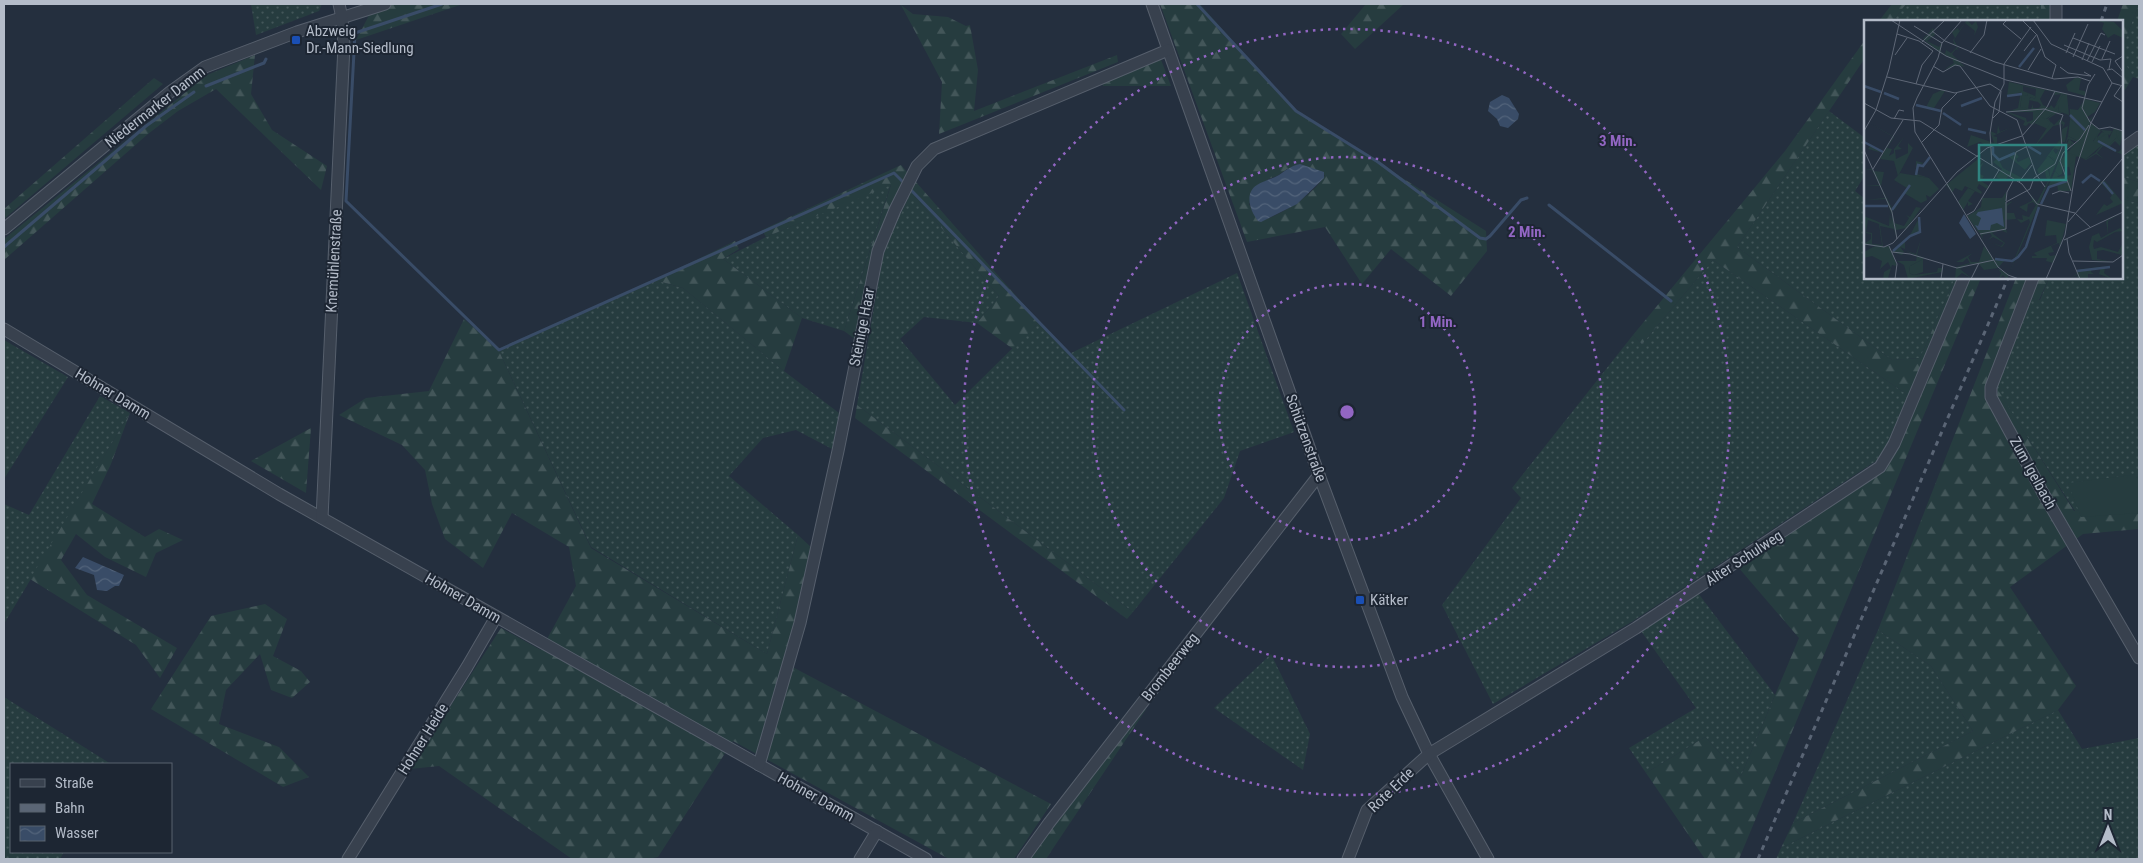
<svg xmlns="http://www.w3.org/2000/svg" width="2143" height="863" font-family="'Roboto Condensed',sans-serif">
	<defs>
		<pattern id="grass-dots" width="8" height="8" patternUnits="userSpaceOnUse" patternTransform="scale(1.25)"><rect width="8" height="8" fill="#263c3f"/><path d="M2 2h.1M6 6h.1" fill="none" stroke="#435659" stroke-width="1.8" stroke-linecap="round"/></pattern>
		<pattern id="forest-firs" width="22" height="20" patternUnits="userSpaceOnUse" patternTransform="scale(1.25)"><rect width="22" height="20" fill="#263c3f"/><path d="M5 1l3.5 6h-7zM16 11l3.5 6h-7z" fill="#435659"/></pattern>
		<pattern id="water-waves" width="16" height="10" patternUnits="userSpaceOnUse" patternTransform="scale(1.25)"><rect width="16" height="10" fill="#394c67"/><path d="M0 5q4-4 8 0t8 0" fill="none" stroke="#53647b"/></pattern>
	</defs>
	<rect width="100%" height="100%" fill="#242f3e"/>
	<g fill="url(#grass-dots)">
		<path d="M251,4H322L319,11L256,35Z"/>
		<path d="M1906,4H2041V21H1893Z"/>
		<path d="M2139,4V79L2133,77L2122,58V48Z"/>
		<path d="M1829,111L1865,138V175L1855,191L1865,199L1866,278H1955L1920,358L1892,360L1737,247Z"/>
		<path d="M2139,143V182L2122,177V155Z"/>
		<path d="M891,184L844,331L802,318L723,259L766,237Z"/>
		<path d="M911,192L999,296L977,323L924,317L900,339L955,405L1039,322L1069,354L1237,273L1294,432L1240,451L1224,498L1133,612L857,405L884,250Z"/>
		<path d="M2122,199L2139,203V507L2075,511L1996,388L2031,298L2040,300L2049,278H2122Z"/>
		<path d="M1713,260L1909,396L1879,459L1633,621L1493,704L1442,605L1521,498L1512,488L1633,335L1642,344Z"/>
		<path d="M655,280L683,288L784,371L839,413L834,450L796,430L763,438L729,476L798,535L767,654L591,547L498,349Z"/>
		<path d="M4,340L68,377L4,479Z"/>
		<path d="M100,396L130,413L4,624V504L29,515Z"/>
		<path d="M1698,593L1775,695L1741,776L1705,737L1646,773L1629,748L1696,708L1641,631Z"/>
		<path d="M1878,630L1931,666L1973,731L1793,823Z"/>
		<path d="M1271,654L1310,734L1303,770L1214,708Z"/>
		<path d="M4,697L111,764H11V852H64L60,859H4Z"/>
		<path d="M2058,710L2082,749L2139,738V859H1776L1781,848Z"/>
	</g>
	<g fill="url(#forest-firs)" fill-rule="evenodd">
		<path d="M375,4H463L356,40Z"/>
		<path d="M1160,4H1200L1292,108L1486,231L1487,251L1451,296L1391,249L1362,284L1325,227L1247,242ZM1287,169L1325,175C1315,194 1278,218 1258,221L1249,204L1268,179L1277,176Z"/>
		<path d="M1366,4H1404L1355,49L1341,34Z"/>
		<path d="M1892,4H1906L1893,21H1879Z"/>
		<path d="M2041,4H2053L2058,21H2041Z"/>
		<path d="M2123,4H2139L2122,48V21H2117Z"/>
		<path d="M901,5L913,14L948,17L966,26L970,25L978,70L974,111L1117,55L1118,62L939,134L942,82Z"/>
		<path d="M1865,40V58L1737,247L1892,360L1920,358L1955,278H1981L1739,859H1705L1646,773L1705,737L1741,776L1799,638L1738,567L1847,495L1879,458L1909,396L1713,260L1642,344L1633,335L1785,151Z"/>
		<path d="M255,55L251,94L272,130L327,166L321,190L216,89L178,111L148,134L4,260V239L207,75Z"/>
		<path d="M1160,57L1171,86H1103L1101,81Z"/>
		<path d="M2122,58L2133,77L2125,90L2122,88Z"/>
		<path d="M154,78L163,84L4,219V209Z"/>
		<path d="M901,165L1039,322L1013,349L977,323L999,296L911,192L884,250L855,339L844,331L891,185L766,237L762,230Z"/>
		<path d="M2122,177L2139,182V203L2122,199Z"/>
		<path d="M735,241L739,249L723,259L802,318L784,371L683,288L655,280Z"/>
		<path d="M2016,278H2049L2039,300L2031,298L1991,379L2074,511L2139,507V529L2083,534L2010,587L2076,686L2058,710L1781,848L1793,823L1973,731L1931,666L1878,630Z"/>
		<path d="M464,319L498,349L591,548L767,654L798,535L812,548L785,663L1051,804L1014,859H949L733,741L658,857L648,859H572L439,766L410,769L501,628L541,650L576,586L569,547L512,513L483,568L445,539L432,504L425,470L402,445L339,415L366,398L429,391Z"/>
		<path d="M857,405L1133,612L1127,619L855,418Z"/>
		<path d="M130,413L111,464L92,504L145,537L159,529L183,540L156,553L146,577L105,557L76,534L61,560L87,595L177,648L160,678L136,645L30,579Z"/>
		<path d="M311,428L306,493L251,461Z"/>
		<path d="M265,604L287,619L273,656L301,671L310,682L292,698L271,690L260,654L226,690L219,724L279,747L309,777L283,787L151,709L211,616Z"/>
		<path d="M1147,708L1046,859H1029L1135,717Z"/>
	</g>
	<path fill="#263c3f" d="M2139,474V513L2081,517L2068,483Z"/>
	<g fill="url(#water-waves)">
		<path d="M1502,95L1509,98L1519,114L1518,119L1508,128L1500,126L1497,119L1488,111L1490,102Z"/>
		<path d="M1300,164L1324,172V178L1297,204L1261,222L1258,221C1250,211 1244,193 1257,185C1263,181 1272,179 1279,175C1286,170 1291,166 1300,164Z"/>
		<path d="M83,557L124,575L119,586H115L107,591L97,590L94,575L75,568Z"/>
	</g>
	<g fill="none" stroke-linecap="round" stroke-linejoin="round">
		<g stroke="#394c67" stroke-width="3">
			<path d="M1197,4L1296,111L1378,162L1480,238L1486,239L1490,236L1521,200L1527,198"/>
			<path d="M355,33L346,201L499,350L894,173L902,181"/>
			<path d="M355,33L442,4"/>
			<path d="M206,86L264,63L266,59"/>
			<path d="M911,190L1124,410"/>
			<path d="M1549,205L1671,301"/>
			<path d="M4,247L146,126L194,92"/>
		</g>
		<g stroke="#565f6c" stroke-width="13">
			<g id="street">
				<path d="M1152,4L1319,475L1402,697L1429,754L1488,859"/>
				<path d="M2056,4V21"/>
				<path d="M2122,149L2139,137"/>
				<path d="M4,229L170,92L205,67L297,32L385,4"/>
				<path d="M2033,278L1991,387V397L2043,493L2139,658"/>
				<path d="M4,329L279,494L926,859"/>
				<path d="M322,518L344,45L342,18L339,4"/>
				<path d="M759,765L800,623L838,451L878,251L895,210L917,166L934,149L1168,50"/>
				<path d="M348,859L467,667L496,617"/>
				<path d="M860,859L877,831"/>
				<path d="M1023,859L1049,823L1319,475"/>
				<path d="M1348,859L1367,810L1429,754L1636,628L1880,467L1894,444L1964,278"/>
			</g>
		</g>
		<use href="#street" stroke="#38414e" stroke-width="11"/>
		<g stroke="#5a6575" stroke-width="3" stroke-dasharray="5 5" stroke-linecap="butt">
			<path d="M2101,21L2107,4"/>
			<path d="M1758,859L2008,278"/>
		</g>
	</g>
	<g fill="none" stroke="#9266c3" stroke-width="2.5" stroke-dasharray="2.5 5">
		<circle cx="1347" cy="412" r="128"/>
		<circle cx="1347" cy="412" r="255"/>
		<circle cx="1347" cy="412" r="383"/>
	</g>
	<g fill="#1a4fb4" stroke="#1d2633" stroke-width="2">
		<rect x="291" y="35" width="10" height="10" rx="2.5"/>
		<rect x="1355" y="595" width="10" height="10" rx="2.5"/>
	</g>
	<g text-anchor="middle" stroke-width="4" stroke-linejoin="round" paint-order="stroke">
		<g font-size="15" fill="#b4bcc9" stroke="#1d2633" text-anchor="start">
			<text x="306" y="36">Abzweig<tspan x="306" dy="17">Dr.-Mann-Siedlung</tspan></text>
			<text x="1370" y="605">Kätker</text>
		</g>
		<g font-size="15" fill="#b4bcc9" stroke="#1d2633">
			<text transform="translate(155 107) rotate(-38)" y="5">Niedermarker Damm</text>
			<text transform="translate(334 261) rotate(-87)" y="5">Knemühlenstraße</text>
			<text transform="translate(862 327) rotate(-79)" y="5">Steinige Haar</text>
			<text transform="translate(113 394) rotate(31)" y="5">Hohner Damm</text>
			<text transform="translate(1306 438) rotate(70)" y="5">Schützenstraße</text>
			<text transform="translate(2033 473) rotate(61)" y="5">Zum Igelbach</text>
			<text transform="translate(1744 558) rotate(-33)" y="5">Alter Schulweg</text>
			<text transform="translate(463 598) rotate(30)" y="5">Hohner Damm</text>
			<text transform="translate(1170 667) rotate(-52)" y="5">Brombeerweg</text>
			<text transform="translate(423 739) rotate(-58)" y="5">Hohner Heide</text>
			<text transform="translate(1391 790) rotate(-44)" y="5">Rote Erde</text>
			<text transform="translate(816 797) rotate(29)" y="5">Hohner Damm</text>
		</g>
	</g>
	<g transform="translate(1864 20)">
		<rect width="259" height="259" fill="#242f3e"/>
		<path d="M211,58H217L215,70L221,71L222,76L204,71L202,65ZM145,62L158,65V72L143,76ZM78,70L81,71L70,88L62,87L69,74ZM164,73L171,76V79L166,77L164,89L156,88L158,74L163,76ZM199,74L203,75L205,95L194,91L195,86L192,91L189,90ZM221,79L236,83L231,92L223,97L225,100L229,96L222,110L206,96V89L214,90ZM181,90L192,92L182,99L187,102L184,109L170,103ZM206,99L221,111L227,103L237,111L229,121L238,125L222,139L212,136L207,171H194L193,163L184,168L178,181L191,151L195,155L193,157L207,155L205,146H199L196,141L210,125L207,123L208,126L201,129L205,119L211,124L214,121L204,116ZM134,105L136,112L148,107L129,116L133,117V124L125,127L116,122L103,127L107,115L130,123L126,111L133,114ZM204,106L201,122H198L192,140L185,136L189,130L192,134L195,130L190,128L197,119L198,109ZM250,108L259,112L257,122L252,118L244,127L232,119L238,112L244,114L245,119ZM152,133L155,137L152,139L154,142L165,137L167,143L161,150L144,136ZM184,136L192,142L184,149L186,157H182L181,151L175,154L173,150ZM114,139L118,141L115,146L120,142L114,153L120,156L117,161L125,166L123,169L115,164L113,168L118,172L117,174L101,166L98,171L91,168L88,173L82,165ZM241,161L259,183L232,195L240,184L243,186L249,182L246,178L248,175L236,162ZM259,192L244,201V214L256,208L259,211L251,212L233,222L230,220L229,226L230,229L237,227L254,232L259,223L258,235L239,230L233,231V239L249,242L228,240L225,227L228,216L235,213L237,218L244,214L242,201ZM183,200L202,204L196,228L195,223L187,226L190,232L184,233L186,236L193,235L189,243L182,241L183,238H168V236H173L170,233L193,223L192,215L181,216ZM59,239V252L50,255L45,253L46,246Z" fill="#263c3f"/>
		<path d="M103,0L108,5L112,1L114,7L110,16L111,11L101,3L90,20L94,27L93,29L96,31L92,29L88,34L101,47L95,45L81,49L90,43L88,39L75,32L59,19L69,8L71,15L63,21L75,27L77,23V32L81,34L82,30L87,33L94,26L88,24L90,23L89,20L91,18L88,12L94,8L95,11ZM232,0L250,2L259,11V18L250,14L244,18L238,9L240,3ZM158,65L203,74V75L199,74L196,80L191,86L197,74L190,75L191,72L181,70L176,79L179,85L185,88L187,85L192,90L195,85L194,91L199,93H193L184,99L190,105L196,99L201,103L198,109L199,104L189,106L170,127L187,102L176,97L183,99L191,92L181,90L169,105L165,103L162,106L159,105L161,101L142,92L154,88ZM159,66L172,69L171,79L167,77L165,80L174,82L177,85L175,88H169V84L167,89L156,87L158,75L163,76L164,73L159,71ZM144,92H169V100L163,102L162,98ZM206,96L221,110L226,103L224,113L222,111L214,122L207,128L203,130L214,122L204,119L199,131L213,136L212,137L200,133L196,141L199,146H204L210,140L206,145H209L204,147V151V147H199L198,154L187,160L195,155L191,151L204,116L214,121L221,111L206,99ZM6,103L30,117L23,128L28,129L25,136L30,133V129L40,117L34,126L38,129L31,130L32,139L44,133V123L49,128L34,156L30,141L16,139L19,133L4,129L6,126L19,133L29,117ZM241,109L238,110L248,111L246,115L242,114L234,120L243,127L252,118L253,109L256,111L253,118L257,122L256,126L251,121L245,127L254,132L259,128V135L239,126L233,133L240,139L232,134L222,140L214,136L218,124L216,137L222,139L231,133L238,125L229,122L234,113L233,120L241,114L237,110ZM197,118L186,136L192,140L199,128L143,259L139,255L135,259L137,253L134,249L145,254L150,242L141,240L134,248L120,250L115,244H105L96,249L107,258L98,253L91,259L92,247L106,243L103,238L99,242H92L109,233L104,237L107,242H115L120,226L130,239L150,240L166,202L165,199L157,203L153,199L159,200L158,195L165,197L172,185L169,182L164,184L163,192L155,187L168,181L167,175L173,182L184,161L182,157L186,156L185,148L192,142L185,136L181,139ZM134,138L139,148L158,158L156,162L145,156L140,161L132,157L138,149L129,142ZM52,141L60,143L54,145L53,154L65,158L53,156L46,165L31,189L28,191L30,203L40,206L45,198L42,195L46,197L52,187L57,188L43,208L39,212L42,208L32,210L33,219L30,209L16,206L19,227L25,226L28,232L34,228L46,215L55,198L57,213L46,216L41,222V229L36,227L40,232L38,235L28,232L33,246L28,245L24,258L19,259L20,252L27,248L24,242L16,249L18,241L8,236L0,238V232L11,226L0,224L7,219V214L2,213L0,196L25,206L26,193L27,204L28,195L22,179L0,180L21,178L16,166H0L15,165L8,150L0,149H8L6,143L9,151L20,152L17,166L10,153L29,190L52,154ZM4,200L15,204L18,225L8,224V213L2,212ZM104,168L111,171L104,181L109,184L104,186V182L99,190L94,182ZM142,172V184L149,181L143,186V193H150L152,199L140,200L143,213L137,210L128,213L141,223L138,227L128,223L137,226L140,223L129,217L124,220L128,216L126,213L118,215L119,221L109,193L117,187L118,178H138ZM57,219L53,235L61,238L46,246L45,253L49,255L73,252L74,248H78V252L44,259L40,245L33,241H52L53,236L42,231L52,234ZM237,247L228,248L227,252L230,254H224V259H214L213,254L207,259L217,249L246,247L241,248L240,253L248,259L235,254Z" fill="#263c3f" fill-rule="evenodd"/>
		<path d="M36,153L65,158L75,169L66,177L62,175L63,180L57,183L40,173L43,168L30,160ZM142,185L141,209L116,214L103,196L122,186L126,190Z" fill="#263c3f"/>
		<path d="M138,188L140,207L133,203L127,205L126,210H114L111,205L114,206L117,198L112,195L114,192ZM100,194L112,214L106,219L95,203Z" fill="#394c67"/>
		<path fill="none" stroke="#394c67" stroke-width="2.5" d="M155,47L170,28M0,66L17,72M20,73L35,79M143,76L158,74M52,85L77,91M97,86L118,78M79,93L97,105M206,95L221,110M104,109L122,113M234,121L252,131M0,122L19,132M164,126L177,134M129,127V134L135,140L151,133M52,155L54,145L59,146L66,137M239,162L249,174M218,163L227,155L236,161M177,184L185,167L203,161M0,186H24M28,190L46,165M29,231L46,216L56,212L55,197M131,239L148,241L154,237L162,227L175,187M213,251L246,247"/>
		<path fill="none" stroke="#5e6776" stroke-width="1" d="M27,0L82,36L142,60L238,82L248,63L259,66M98,0L78,23L74,38L53,78L49,88L51,112L134,247L144,255L155,259M143,0L139,4L157,19M158,0L173,15L181,37L192,45L188,58M169,0L187,24L239,48L248,63M50,6L78,23M68,11L81,21L131,42L190,59L214,57L226,61M33,14L55,21L69,31L58,45L52,64M209,18L251,34M58,22L81,0M200,25L236,40L247,39L245,49M160,31L173,14M106,33L120,15L123,0M202,33L211,13M31,35L43,18M259,36L251,41L259,52M209,37L224,4M238,39L246,21M218,40L225,23M223,41L237,13L241,15M228,42L236,26M69,46L79,52L91,45L96,46L126,86L153,100L172,154L181,167M196,47L204,53L219,55M164,50L177,29M243,50L248,49L259,58M231,54L224,65L218,88L226,102L235,109L246,107L259,111M219,55L227,56L220,52M23,57L91,73L126,64L137,71M257,66L250,76L259,82M0,83L27,98L56,101L158,164L173,184L211,193L227,208M129,98L135,92L137,71M30,99L35,90L40,91M0,111L12,90L25,49L36,0M58,122L75,105L78,88L93,73M0,130L28,192L33,219M128,146L126,113L131,82L140,64V44L167,7M9,149L39,100M146,156L152,132L162,127M155,162L168,145M207,171L196,141L199,133L216,119L225,105M188,174L196,171L205,173M142,181L143,172L150,159M103,195L110,191L135,150M204,202L259,138M116,214L142,209V182L166,169L170,158L191,144L198,127L196,103L199,95L180,89L142,92M203,219L205,233L216,259M200,220L259,192M0,224L20,227L29,223L93,152L123,128L158,116L183,87L191,71M25,226L33,244L31,259M28,232L46,234L93,248L130,240M209,241L249,242L259,235M77,259L79,244M107,259L115,243M182,259L201,215L212,148L227,103L238,82"/>
		<path fill="#308480" fill-opacity="0.15" stroke="#308480" stroke-width="2.5" d="M115,125H202V160H115Z"/>
		<rect width="259" height="259" fill="none" stroke="#b4bcc9" stroke-width="2.5"/>
	</g>
	<circle cx="1347" cy="412" r="8" fill="#9266c3" stroke="#1d2633" stroke-width="2.5"/>
	<g font-size="15" text-anchor="middle" font-weight="bold" fill="#9266c3" stroke="#1d2633" stroke-width="4" stroke-linejoin="round" paint-order="stroke">
		<text x="1618" y="146">3 Min.</text>
		<text x="1527" y="237">2 Min.</text>
		<text x="1438" y="327">1 Min.</text>
	</g>
	<rect width="2143" height="863" fill="none" stroke="#b4bcc9" stroke-width="10"/>
	<rect x="10" y="763" width="162" height="90" fill="#1d2633" stroke="#59626f"/>
	<rect x="20" y="779" width="25" height="8" fill="#38414e" stroke="#59626f"/>
	<text x="55" y="788" font-size="15" fill="#b4bcc9">Straße</text>
	<rect x="20" y="804" width="25" height="8" fill="#5a6575" stroke="#59626f"/>
	<text x="55" y="813" font-size="15" fill="#b4bcc9">Bahn</text>
	<rect x="20" y="826" width="25" height="15" fill="url(#water-waves)" stroke="#59626f"/>
	<text x="55" y="838" font-size="15" fill="#b4bcc9">Wasser</text>
	<g transform="translate(2108 828)" stroke="#1d2633" stroke-width="4" paint-order="stroke">
	<path d="M0-4L9 19L0 12L-9 19Z" fill="#b4bcc9"/>
	<text y="-8" font-size="14" font-weight="bold" text-anchor="middle" fill="#b4bcc9">N</text>
	</g>
</svg>
